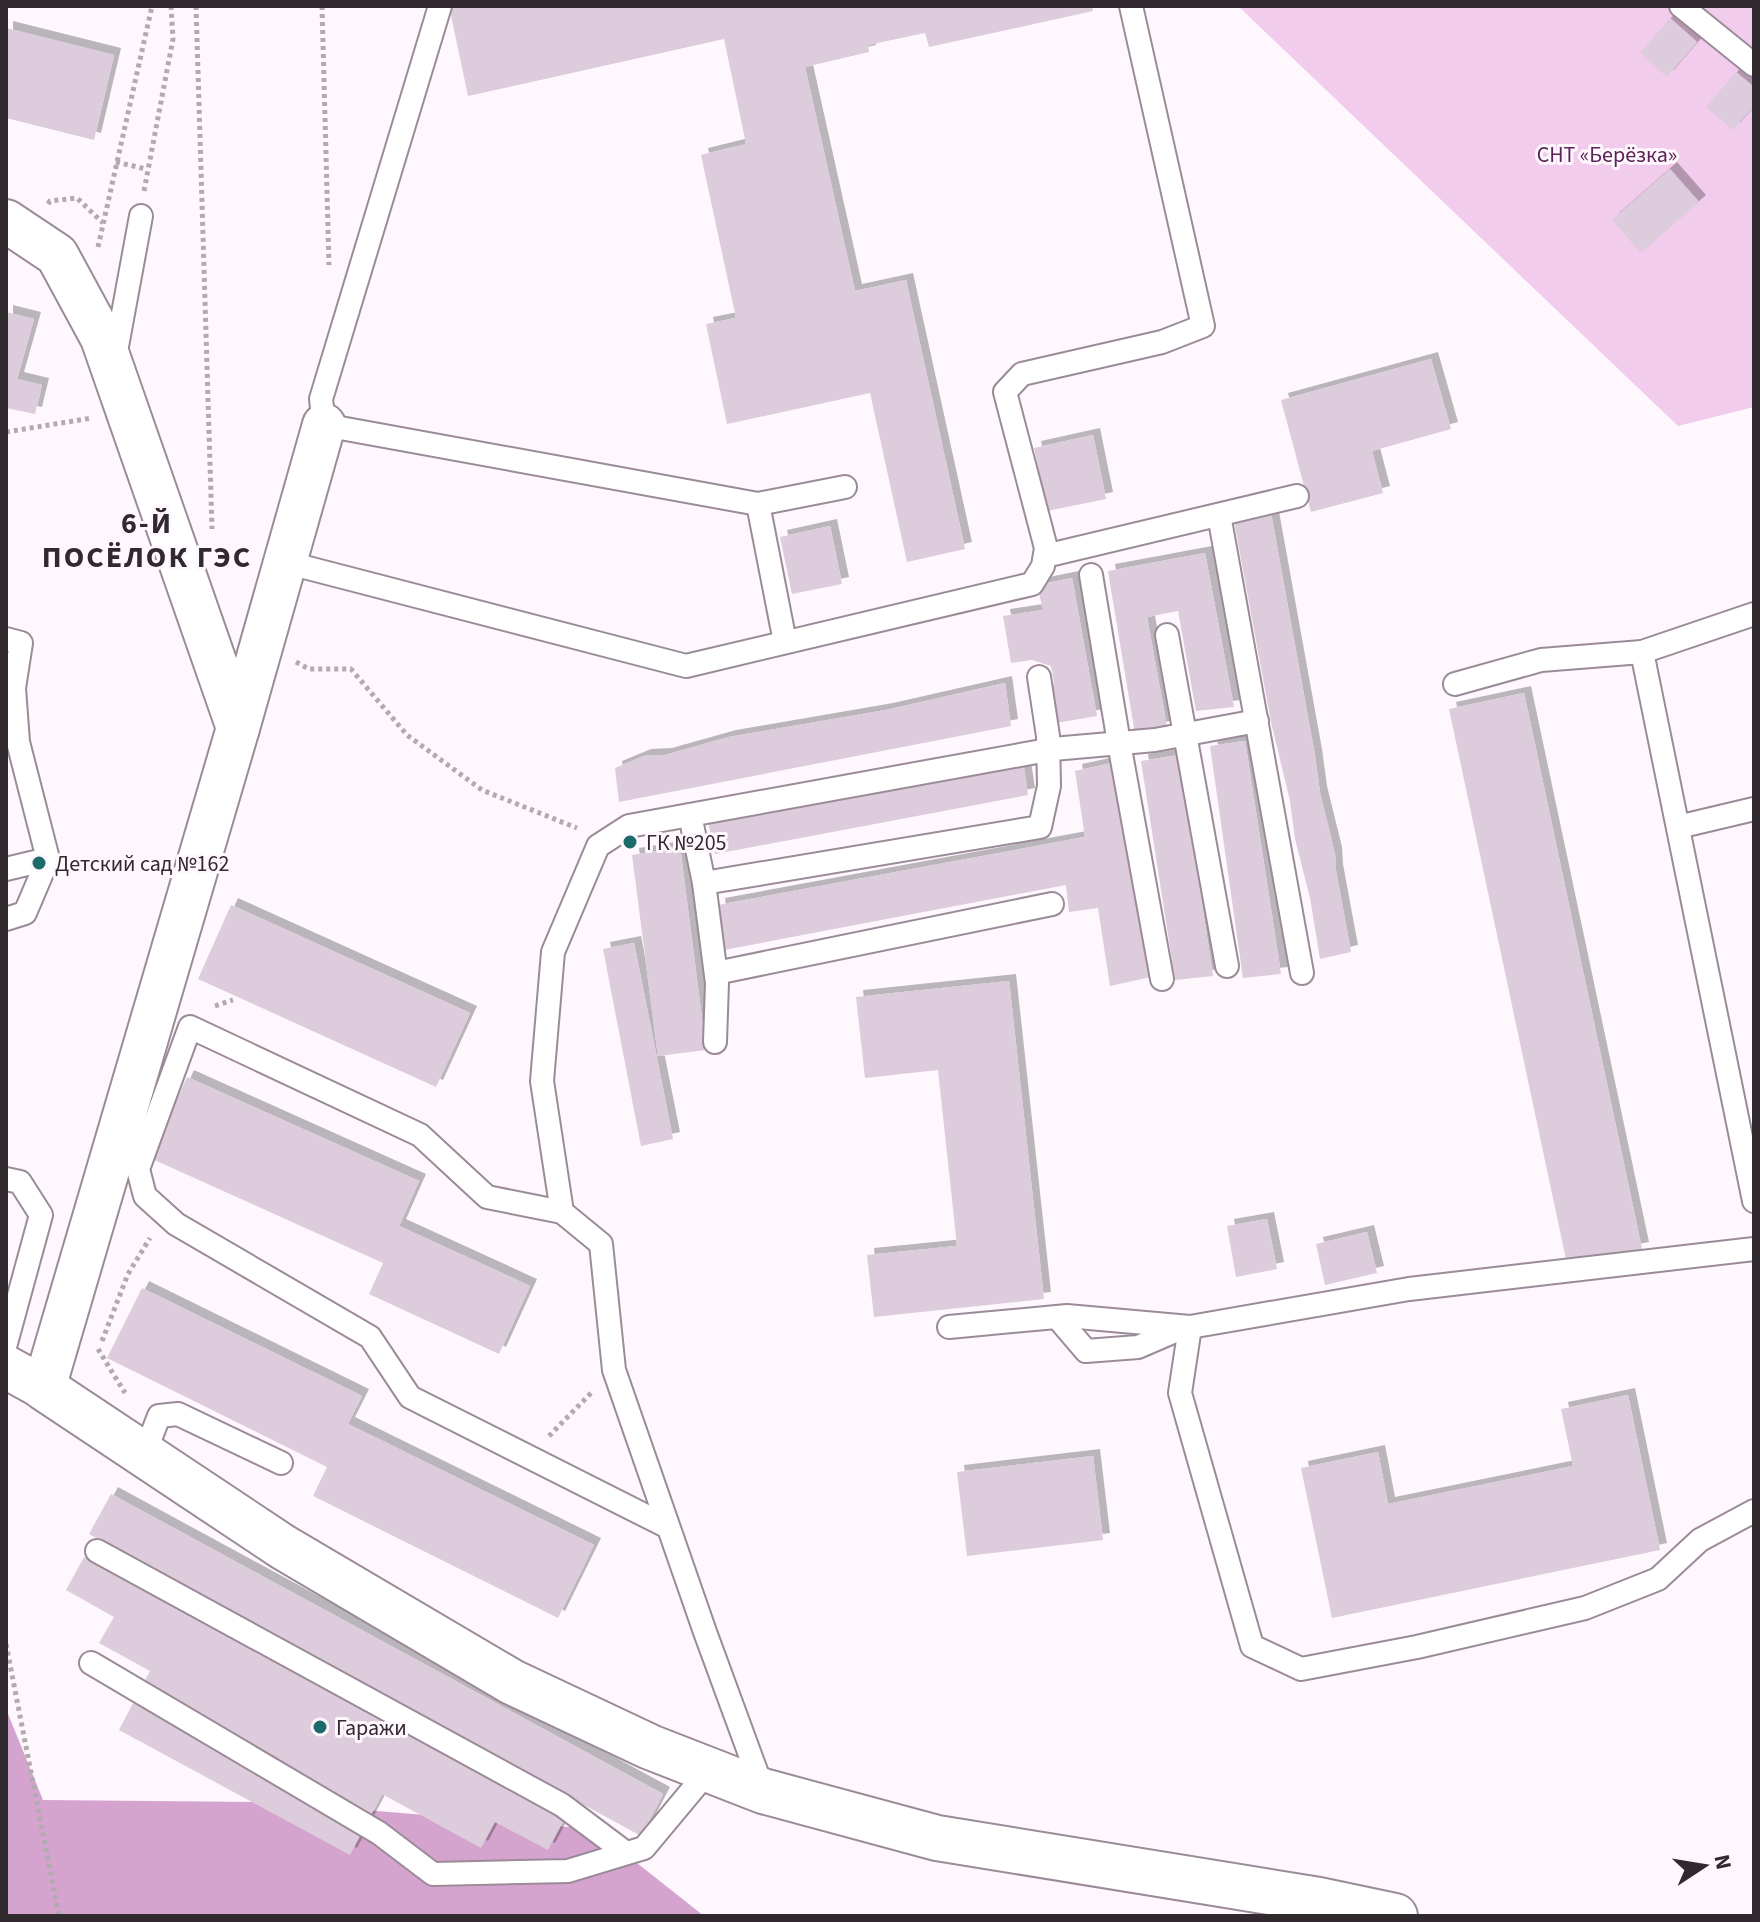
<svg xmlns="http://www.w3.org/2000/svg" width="1760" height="1922" font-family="'Source Sans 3',sans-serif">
	<defs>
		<filter id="shadow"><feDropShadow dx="7" dy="-7" stdDeviation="0" flood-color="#0004"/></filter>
	</defs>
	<rect width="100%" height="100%" fill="#fef7fd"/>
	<path fill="#f2cced" d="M1238,6H1754V407L1678,426Z"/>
	<path fill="#d4a4ce" d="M6,1709L43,1800L268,1802L594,1829L704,1916H6Z"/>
	<g fill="#ddccdb" filter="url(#shadow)">
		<path d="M449,6H1092L1093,11L929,47L925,33L868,45L869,52L805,67L855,291L906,280L965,549L907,562L870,393L727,424L706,324L736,318L701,155L746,144L724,39L468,96Z"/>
		<path d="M1670,18L1697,42L1667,77L1640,53Z"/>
		<path d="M6,28L114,55L94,140L6,118Z"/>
		<path d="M1736,72L1754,87V106L1733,130L1706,107Z"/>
		<path d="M1670,169L1699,202L1641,253L1612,220Z"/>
		<path d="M6,312L34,319L17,379L42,385L35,414L6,408Z"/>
		<path d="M1431,359L1451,429L1372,451L1383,493L1311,512L1281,400Z"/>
		<path d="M1093,435L1106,499L1047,511L1034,448Z"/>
		<path d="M1271,513L1315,756L1320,793L1335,854L1336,871L1351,952L1320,959L1310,898L1295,839L1290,801L1271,722L1234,521Z"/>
		<path d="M830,526L842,584L792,594L780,537Z"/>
		<path d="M1205,553L1234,707L1196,711L1178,611L1147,617L1167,727L1135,734L1108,571Z"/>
		<path d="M1072,578L1097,716L1056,723L1050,683H1054L1051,666L1032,660L1011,663L1003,616L1043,610L1037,585Z"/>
		<path d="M1005,683L1011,726L619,802L615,768L644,756L665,755L729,737L886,710Z"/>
		<path d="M1524,693L1642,1249L1567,1264L1449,709Z"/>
		<path d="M1245,741L1281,974L1243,978L1210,746Z"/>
		<path d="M1179,755L1213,976L1175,980L1141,761Z"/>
		<path d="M1023,762L1028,795L715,854L708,822Z"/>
		<path d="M1112,763L1151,977L1110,986L1098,908L1069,912L1066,885L724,950L718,905L1085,837L1075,771Z"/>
		<path d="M680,847L706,1050L658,1056L632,855Z"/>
		<path d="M231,905L470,1013L436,1087L198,979Z"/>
		<path d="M634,943L673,1139L641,1146L603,949Z"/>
		<path d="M1009,981L1044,1299L874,1317L867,1255L957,1246L938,1070L865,1078L856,997Z"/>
		<path d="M187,1077L419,1181L399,1226L530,1286L499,1354L369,1294L383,1263L150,1158Z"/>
		<path d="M1267,1219L1277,1269L1236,1277L1227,1226Z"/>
		<path d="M1367,1232L1377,1273L1325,1285L1316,1244Z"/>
		<path d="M142,1288L362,1396L348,1424L594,1545L558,1618L313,1496L327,1467L107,1358Z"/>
		<path d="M1628,1395L1660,1550L1332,1618L1301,1468L1378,1452L1388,1504L1573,1466L1561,1409Z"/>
		<path d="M1093,1456L1103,1540L967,1556L957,1472Z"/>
		<path d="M111,1494L663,1794L641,1836L364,1685L566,1816L548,1850L495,1822L481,1848L382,1794L350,1855L119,1730L150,1671L99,1643L114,1617L66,1590L84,1557L319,1685L330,1665L89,1534Z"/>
	</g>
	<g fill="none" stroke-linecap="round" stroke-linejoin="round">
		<g stroke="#9b8b98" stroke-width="26">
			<g id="lane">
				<path d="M440,6L321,399L324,425L758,504L845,487"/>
				<path d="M1681,6L1754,65"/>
				<path d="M115,357L141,216"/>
				<path d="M758,504L785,642"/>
				<path d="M1219,515L1302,973"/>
				<path d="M1045,556L1297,496"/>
				<path d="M285,562L686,666L1032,584L1043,566L1046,548L1005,392L1022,374L1162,342L1203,326L1131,6"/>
				<path d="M1091,575L1119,743L1162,979"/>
				<path d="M1754,614L1642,652L1754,1201"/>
				<path d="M1167,635L1227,966"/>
				<path d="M6,639L21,643L14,688L18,742L48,859L6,869"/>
				<path d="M1455,684L1541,660L1642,652"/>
				<path d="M690,815L704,883L717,983L715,1042"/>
				<path d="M1678,827L1754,809"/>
				<path d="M704,883L1040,827L1049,786L1048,736L1039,677"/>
				<path d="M6,919L25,913L48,859"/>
				<path d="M716,973L1052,904"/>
				<path d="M6,1179L20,1182L41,1215L6,1343"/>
				<path d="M562,1212L487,1197L420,1135L190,1027L138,1169L145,1196L176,1224L370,1337L410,1397L668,1527"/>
				<path d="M1057,1317L1086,1351L1138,1347L1182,1328"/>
				<path d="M949,1327L1067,1316L1190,1327L1409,1289L1754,1249"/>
				<path d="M1190,1327L1180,1393L1252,1646L1301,1669L1417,1647L1585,1608L1658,1579L1700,1540L1754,1511"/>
				<path d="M144,1455L159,1416L178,1414L281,1463"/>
				<path d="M97,1551L562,1805L626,1853"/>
				<path d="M91,1663L379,1833L433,1874L568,1871L644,1848L709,1770"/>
				<path d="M763,1790L705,1632L614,1370L601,1244L562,1212L542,1081L553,952L598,846L629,826L1053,749L1155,740L1257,721"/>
			</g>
		</g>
		<g stroke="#9b8b98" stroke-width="46">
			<g id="street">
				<path d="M6,221L57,255L102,338L238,728"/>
				<path d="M6,1367L44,1388L238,728L324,425"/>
			</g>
		</g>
		<g stroke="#9b8b98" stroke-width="48">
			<path id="secondary" d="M44,1388L283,1547L512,1682L650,1747L763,1791L937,1838L1319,1900L1395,1916"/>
		</g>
		<g stroke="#b1abb0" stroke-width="5" stroke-dasharray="4 4" stroke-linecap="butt">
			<path d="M196,6L212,529"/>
			<path d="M322,6L329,265"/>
			<path d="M116,162L146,169"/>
			<path d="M144,191L173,39L171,6"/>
			<path d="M48,204L50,201L77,198L103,223"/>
			<path d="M98,247L152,6"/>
			<path d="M6,432L92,418"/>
			<path d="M296,662L309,669H351L407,735L482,790L577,828"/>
			<path d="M215,1006L233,1000"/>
			<path d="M102,1341L128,1274L150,1238"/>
			<path d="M98,1349L125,1393"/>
			<path d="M549,1436L592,1392"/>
			<path d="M6,1644L59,1916"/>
		</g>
		<use href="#lane" stroke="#fff" stroke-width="22"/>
		<use href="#street" stroke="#fff" stroke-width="42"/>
		<use href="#secondary" stroke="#fff" stroke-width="44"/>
	</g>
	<g fill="#1d6a6b" stroke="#fef7fd" stroke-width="3">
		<circle cx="630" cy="842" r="8"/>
		<circle cx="39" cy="863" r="8"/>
		<circle cx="320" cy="1727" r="8"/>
	</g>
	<g text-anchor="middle" stroke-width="6" stroke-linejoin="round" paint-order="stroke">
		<g font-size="22" fill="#5b2357" stroke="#fef7fd">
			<text x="1607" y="162">СНТ «Берёзка»</text>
		</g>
		<g font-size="22" fill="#302a2f" stroke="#fef7fd" text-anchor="start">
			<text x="646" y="850">ГК №205</text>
			<text x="55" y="871">Детский сад №162</text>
			<text x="336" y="1735">Гаражи</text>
		</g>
		<g font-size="30" font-weight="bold" letter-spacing="2" fill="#302a2f" stroke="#fef7fd">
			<text x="147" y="533">6-Й<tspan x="147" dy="34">ПОСЁЛОК ГЭС</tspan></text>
		</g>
	</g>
	<rect width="1760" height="1922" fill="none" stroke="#302a2f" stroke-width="16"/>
	<g transform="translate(1704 1866) rotate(78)" stroke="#fef7fd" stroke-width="6" paint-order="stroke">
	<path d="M0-6L14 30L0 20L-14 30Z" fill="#302a2f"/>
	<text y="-12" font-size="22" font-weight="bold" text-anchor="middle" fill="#302a2f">N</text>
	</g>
</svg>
